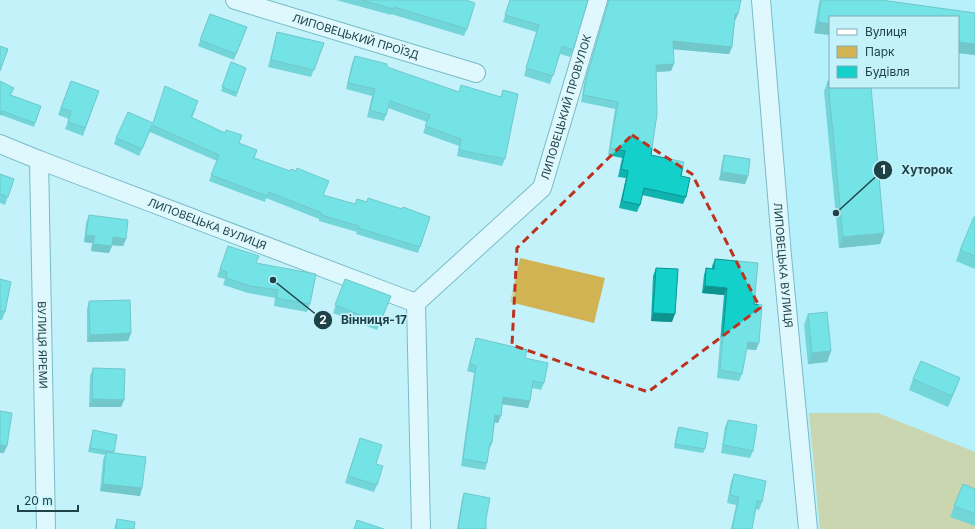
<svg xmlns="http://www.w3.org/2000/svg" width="975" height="529" font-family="Inter,sans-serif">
	<rect width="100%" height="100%" fill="#c3f2fb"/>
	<path fill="#a4edfb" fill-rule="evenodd" d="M763,0H975V529H810ZM830,17H958V87H830Z"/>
	<g fill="#d2b353">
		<path d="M520,258L605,278L594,323L510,302Z"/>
		<path d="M809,413H878L975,452V529H820Z"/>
	</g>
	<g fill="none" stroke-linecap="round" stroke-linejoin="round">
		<g stroke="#1e7887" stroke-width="20">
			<g id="minor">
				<path id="s1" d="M235,0L476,73"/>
				<path id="s2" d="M761,0L782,256L808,529"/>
				<path id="s3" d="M0,144L39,160L416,303"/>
				<path id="s4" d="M39,160L46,529"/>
				<path id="s5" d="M416,303L542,188L598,0"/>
				<path d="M416,303L421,529"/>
			</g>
		</g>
		<use href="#minor" stroke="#fff" stroke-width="18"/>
	</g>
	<g fill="#11b3af">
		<path d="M336,0H466L467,29L464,36L391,14V15Z"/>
		<path d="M510,0L573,50L570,57L560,54L550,84L524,76L536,32L503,22Z"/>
		<path d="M608,0H741L735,21L732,47L729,54L673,49L671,71L656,72L651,155L681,176L686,197L683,204L642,195L640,205L637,212L619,208L626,178L618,177L622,158L608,155L615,109L581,102L584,83L608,3Z"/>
		<path d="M820,0H881L975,13V55L958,53V17H830V35L814,33L819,3Z"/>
		<path d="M210,14L247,27L234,60L198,46Z"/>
		<path d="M277,32L324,43L311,77L268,67L275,39Z"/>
		<path d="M355,56L387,67L458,92L501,97L503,90L505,159L502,166L457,156L459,146L423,133L427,122L388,108L384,121L367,117L372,96L346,89L352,63Z"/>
		<path d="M231,62L246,68L236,97L221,91Z"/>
		<path d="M71,81L99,91L83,136L65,129L69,119L58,115Z"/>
		<path d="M828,81L884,233L880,244L839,248L824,91Z"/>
		<path d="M0,82L12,92L11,95L41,106L34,127L1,115L0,116Z"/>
		<path d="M196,108L192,118L239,143L254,158L323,195L355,204L367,202L402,209L430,217L418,253L356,234L357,232L319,221V219L266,198L265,202L209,181L217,161L150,132L139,156L114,144L116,138L152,123Z"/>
		<path d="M724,155L748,176L745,184L719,180L722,162Z"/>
		<path d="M0,174L14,179L5,205L0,203Z"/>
		<path d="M89,215L126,239L123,246L112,245L109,253L91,251L92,243L84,242L86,223Z"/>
		<path d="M975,217V269L956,261L960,250Z"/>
		<path d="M228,246L256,263L310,304L307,312L274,306L275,298L248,293L223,285L225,279L217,277Z"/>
		<path d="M715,259L754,304L756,350L746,349L742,374L739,381L717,378L724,295L702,293L704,275L706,268L712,269V266Z"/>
		<path d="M656,268L672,322L651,321L653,276Z"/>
		<path d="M0,279L5,312L2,320H0Z"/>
		<path d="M345,279L391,296L377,330L333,313Z"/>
		<path d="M89,301L131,333L128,341L87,342V309Z"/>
		<path d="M808,314L831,351L827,362L808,364L804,325Z"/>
		<path d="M476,338L525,358L544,383L541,390L532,388L530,401L528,408L502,404L498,423L495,422L489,450L487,463L485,470L461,466L474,373L467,371L474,345Z"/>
		<path d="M93,368L124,400L121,407H89L90,376Z"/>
		<path d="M913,379L956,388L948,407L909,390Z"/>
		<path d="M728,420L753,451L750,458L721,453L725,427Z"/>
		<path d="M679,427L705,449L703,453L674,448L677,431Z"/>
		<path d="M93,430L117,435L113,453L142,488L140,496L100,491L103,460L105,455L88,452L92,434Z"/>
		<path d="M360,438L376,464L377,485L374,492L345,483Z"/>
		<path d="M734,474L762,502L759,510L756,509L752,529H731L736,505L727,503L731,482Z"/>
		<path d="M963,484L975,489V526L950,517Z"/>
		<path d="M464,493L486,519V529H457L462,499Z"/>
		<path d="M117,519L134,529H114Z"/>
	</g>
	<g fill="#0e928e">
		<path d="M735,14H738L735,21H733Z"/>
		<path d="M818,22L830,24V35L814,33Z"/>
		<path d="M673,41L732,47L729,54L670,49Z"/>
		<path d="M958,42L975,44V55L958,53Z"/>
		<path d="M674,64L671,71L653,72L656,65Z"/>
		<path d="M722,172L748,176L745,184L719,180Z"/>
		<path d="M884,233L880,244L839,248L843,237Z"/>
		<path d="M86,235L95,236L92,243L84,242Z"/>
		<path d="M113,237L126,239L123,246L110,245Z"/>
		<path d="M93,244L112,246L109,253L91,251Z"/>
		<path d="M705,286L727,288L724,295L702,293Z"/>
		<path d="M653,313L675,314L672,322L651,321Z"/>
		<path d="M131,333L128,341L87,342L90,335Z"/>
		<path d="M748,342L759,343L756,350L745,349Z"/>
		<path d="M831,351L827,362L808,364L812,353Z"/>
		<path d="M960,378L956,388L948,407L952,396Z"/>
		<path d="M503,397L530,401L528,408L501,404Z"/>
		<path d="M92,399L124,400L121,407H89Z"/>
		<path d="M495,415L501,416L498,423L493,422Z"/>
		<path d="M490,443H492L489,450H487Z"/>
		<path d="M0,445L7,446L4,453H0Z"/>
		<path d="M103,484L142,488L140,496L100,491Z"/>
	</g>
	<g fill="#14d0cb" stroke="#0e928e">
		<path d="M362,0H466L475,3L467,29L394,7L393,9Z"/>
		<path d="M510,0H588L573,50L562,46L553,76L526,68L539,25L505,15Z"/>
		<path d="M609,0H741L738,14H735L732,47L673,41L674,64L656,65L657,114L651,155L684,162L681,176L690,178L686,197L644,188L640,205L622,201L628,171L621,169L625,151L610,148L618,102L583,95L587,76Z"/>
		<path d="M821,0H881L975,13V44L958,42V17H830V24L818,22Z"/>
		<path d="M210,14L247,27L236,54L200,40Z"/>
		<path d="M277,32L324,43L314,70L271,60Z"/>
		<path d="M0,46L8,49L0,71Z"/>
		<path d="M355,56L387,64V67L459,92L461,85L501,97L503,90L518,94L505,159L459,150L461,139L425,126L430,115L390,101L386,115L370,110L375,89L348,83Z"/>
		<path d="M231,62L246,68L237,93L222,87Z"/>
		<path d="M830,80V87H871L884,233L843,237L828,81Z"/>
		<path d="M0,81L14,88L10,95L41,106L35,123L2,111L0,115Z"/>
		<path d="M71,81L99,91L85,128L68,122L71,111L61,108Z"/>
		<path d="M165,86L198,101L191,117L225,133L226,130L242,135L239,143L257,150L254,158L290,171L291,169L296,171L297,168L329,181L323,195L355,204L357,199L367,202L368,198L402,209L403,207L430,217L420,247L358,228L359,226L321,215L322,213L269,192L267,196L211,175L219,155L152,125L142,149L116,138L128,112L153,123Z"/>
		<path d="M724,155L750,159L748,176L722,172Z"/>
		<path d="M0,174L14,179L8,197L0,194Z"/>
		<path d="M89,215L128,220L126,239L113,237L112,246L93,244L95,236L86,235Z"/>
		<path d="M974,217H975V256L960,250Z"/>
		<path d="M228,246L259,256L256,263L316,274L310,304L276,298L278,290L250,286L226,278L227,272L220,269Z"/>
		<path d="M715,259L758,263L754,304L762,305L759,343L748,342L742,374L720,370L727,288L705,286L706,268L714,269Z"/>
		<path d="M656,268L678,269L675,314L653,313Z"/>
		<path d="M0,279L11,282L5,312L0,311Z"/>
		<path d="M345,279L391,296L380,323L335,305Z"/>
		<path d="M130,300L131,333L90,335L89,301Z"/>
		<path d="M827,312L831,351L812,353L808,314Z"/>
		<path d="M476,338L527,350L525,358L548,363L544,383L533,381L530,401L503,397L501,416L495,415L492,443H490L487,463L463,459L476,366L470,364Z"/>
		<path d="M921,361L960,378L952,396L913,379Z"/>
		<path d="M93,368L125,369L124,400L92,399Z"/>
		<path d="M0,411L12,413L7,446L0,445Z"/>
		<path d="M728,420L757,425L753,451L723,445Z"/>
		<path d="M679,427L708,433L705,449L675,444Z"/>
		<path d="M93,430L117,435L114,452L90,448Z"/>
		<path d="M360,438L382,445L376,464L383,466L377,485L348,476Z"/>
		<path d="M106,452L146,457L142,488L103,484Z"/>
		<path d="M734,474L766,481L762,502L757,501L752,529H732L739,497L730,495Z"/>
		<path d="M963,484L975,489V514L954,506Z"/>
		<path d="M464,493L490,498L486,519V529H458Z"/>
		<path d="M117,519L135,522L134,529H116Z"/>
		<path d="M357,520L384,529H354Z"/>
	</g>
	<path d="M0 0H975V529H0ZM632,135L692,174L760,308L648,392L512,345L517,248Z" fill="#c3f2fb" fill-opacity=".55" fill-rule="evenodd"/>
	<path fill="none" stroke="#be321d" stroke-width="3" stroke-dasharray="8 5" stroke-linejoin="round" d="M632,135L692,174L760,308L648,392L512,345L517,248Z"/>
	<g text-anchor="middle" stroke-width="3.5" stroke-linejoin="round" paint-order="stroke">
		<g font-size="11" fill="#1f4248" stroke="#c3f2fb">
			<text dy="4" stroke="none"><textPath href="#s1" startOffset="126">ЛИПОВЕЦЬКИЙ ПРОЇЗД</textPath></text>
			<text dy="4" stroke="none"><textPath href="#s5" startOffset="255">ЛИПОВЕЦЬКИЙ ПРОВУЛОК</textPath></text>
			<text dy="4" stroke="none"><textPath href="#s3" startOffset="222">ЛИПОВЕЦЬКА ВУЛИЦЯ</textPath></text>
			<text dy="4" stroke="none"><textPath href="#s2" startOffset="266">ЛИПОВЕЦЬКА ВУЛИЦЯ</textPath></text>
			<text dy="4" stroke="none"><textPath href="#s4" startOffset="185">ВУЛИЦЯ ЯРЕМИ</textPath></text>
		</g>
	</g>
	<path fill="none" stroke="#1f4248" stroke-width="1.5" d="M836 213L883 170M273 280L323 320"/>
	<g fill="#1f4248" stroke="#c3f2fb" stroke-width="1.5">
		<circle cx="836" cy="213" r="4"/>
		<circle cx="273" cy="280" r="4"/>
		<circle cx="883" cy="170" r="10"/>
		<circle cx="323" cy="320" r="10"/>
	</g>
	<g font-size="12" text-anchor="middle" font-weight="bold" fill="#fff">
		<text x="883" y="174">1</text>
		<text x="323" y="324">2</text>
	</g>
	<g font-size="12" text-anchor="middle" font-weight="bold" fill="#1f4248" stroke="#c3f2fb" stroke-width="3.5" stroke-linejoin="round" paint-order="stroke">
		<text x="927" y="174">Хуторок</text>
		<text x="374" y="324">Вінниця-17</text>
	</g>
	<rect x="829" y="16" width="130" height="72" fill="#c3f2fb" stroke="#81acb3"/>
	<rect x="837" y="29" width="20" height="6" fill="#ffffff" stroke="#81acb3"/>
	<text x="865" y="36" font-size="12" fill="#1f4248">Вулиця</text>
	<rect x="837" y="46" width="20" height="12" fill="#d2b353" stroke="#81acb3"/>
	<text x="865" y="56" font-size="12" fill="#1f4248">Парк</text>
	<rect x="837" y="66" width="20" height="12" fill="#14d0cb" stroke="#81acb3"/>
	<text x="865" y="76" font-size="12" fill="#1f4248">Будівля</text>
	<path d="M18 505v6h60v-6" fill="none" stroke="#1f4248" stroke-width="2"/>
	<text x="24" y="505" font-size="12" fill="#1f4248" stroke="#c3f2fb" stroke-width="3" paint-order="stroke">20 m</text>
</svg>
